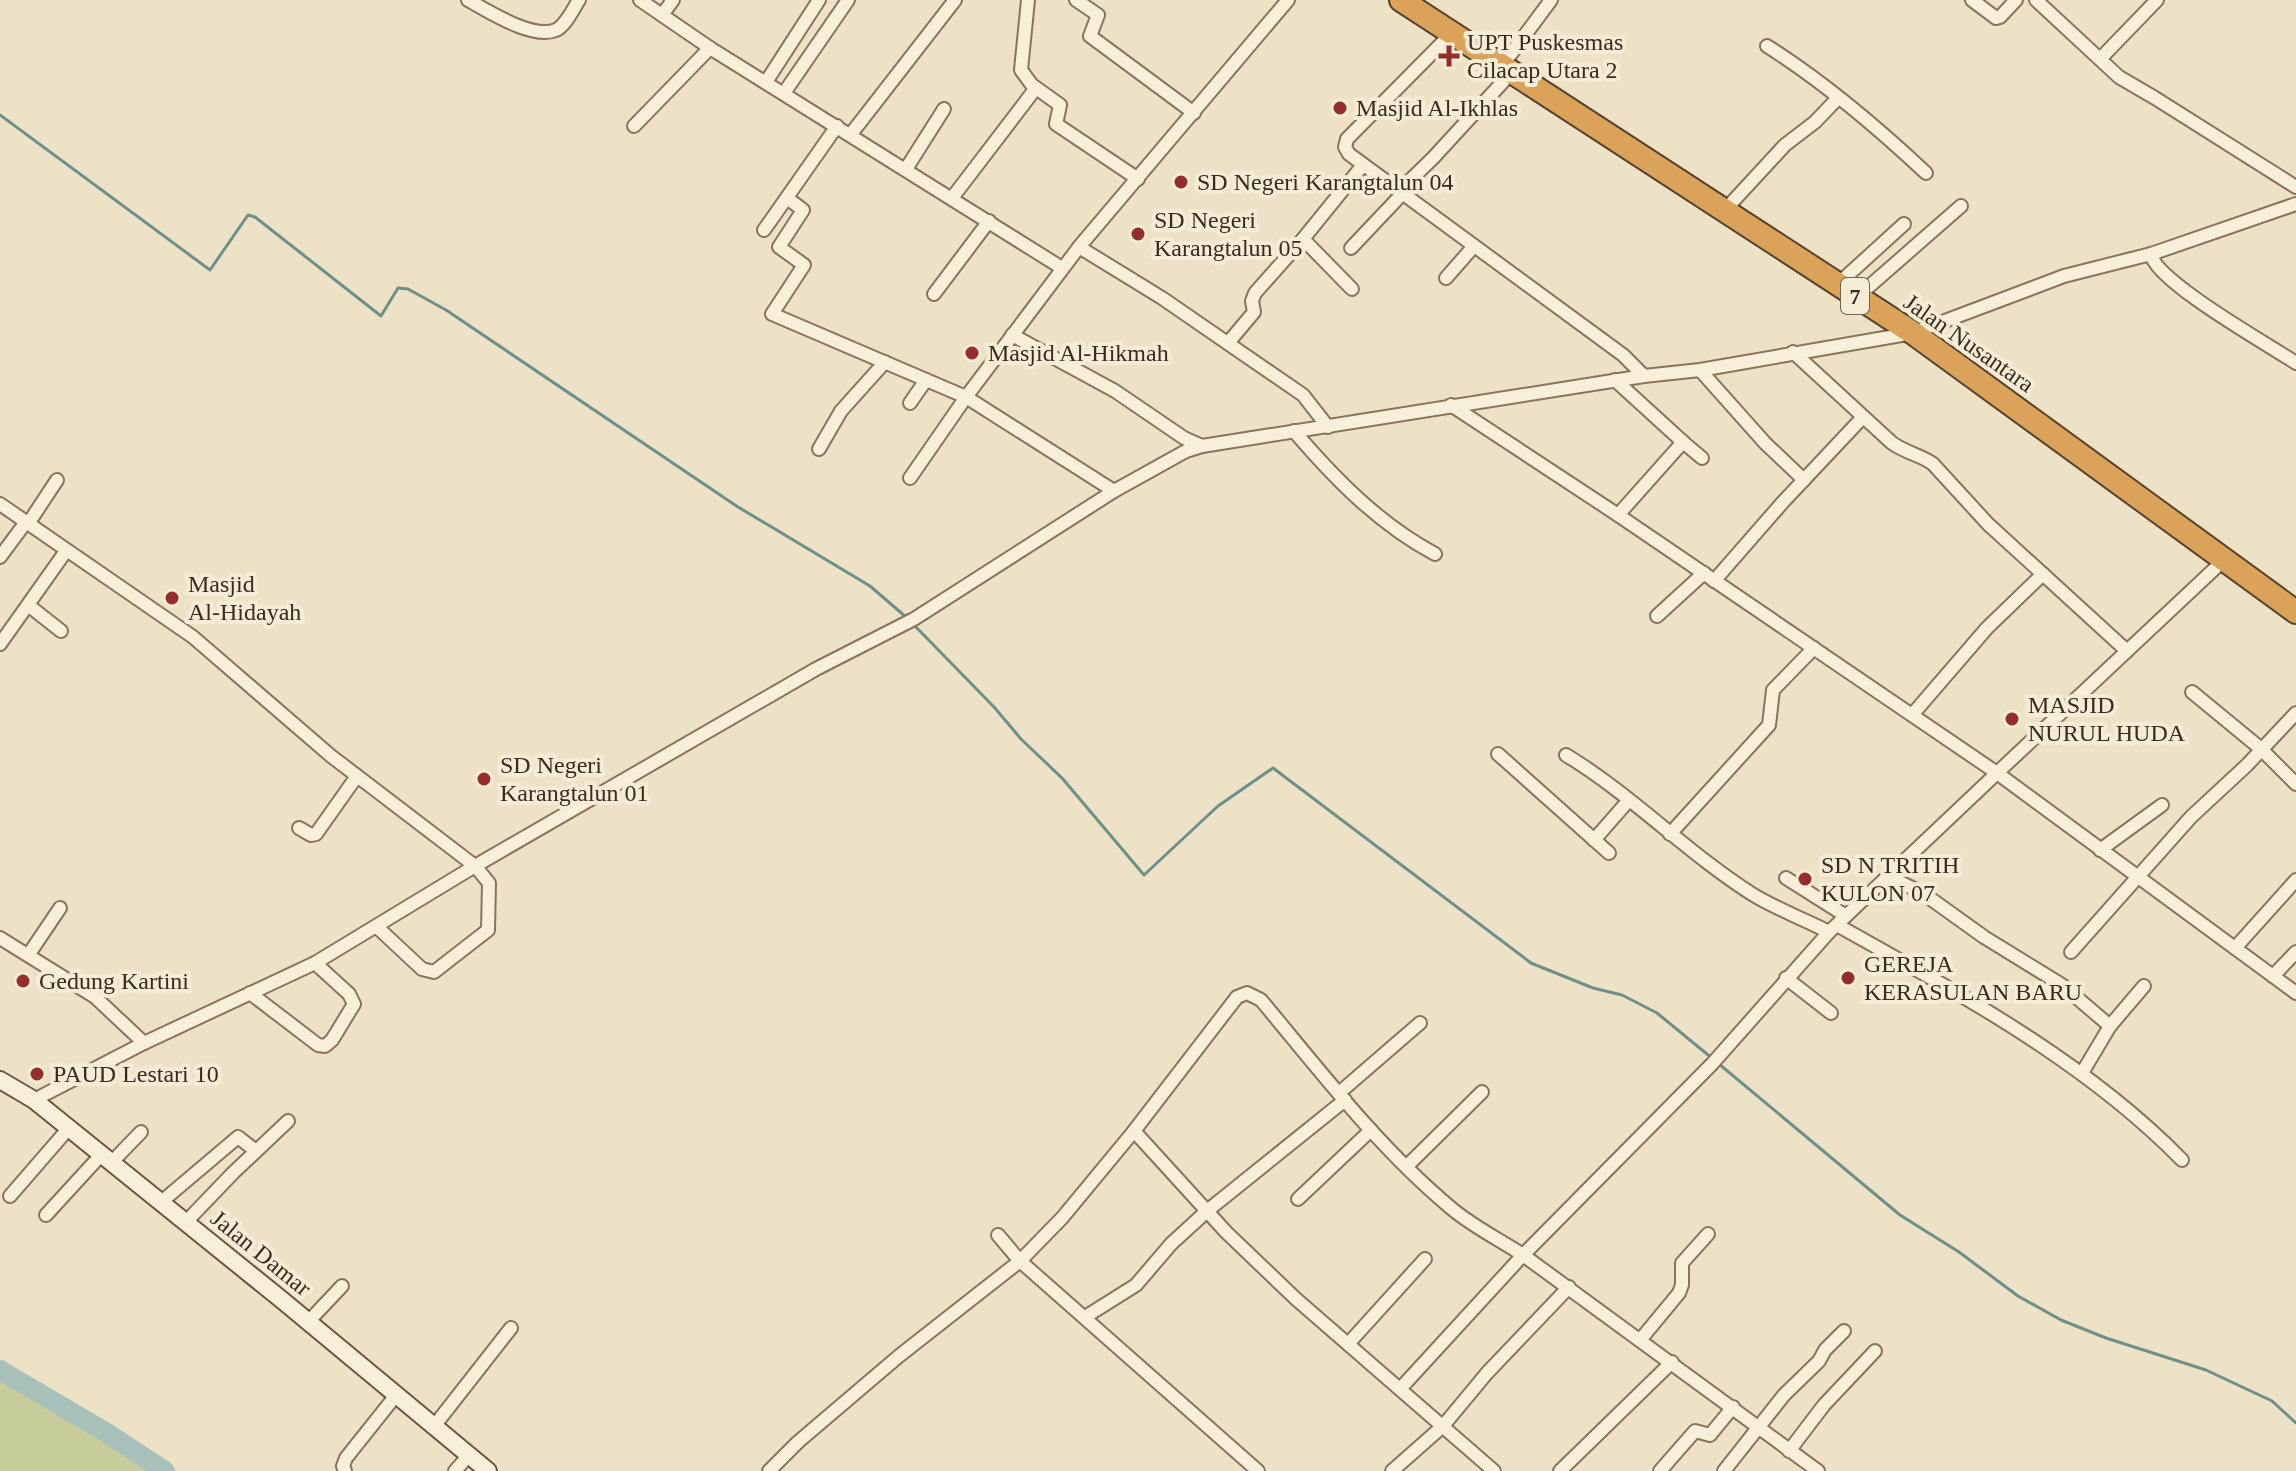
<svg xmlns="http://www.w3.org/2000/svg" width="2296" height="1471" font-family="Georgia,serif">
	<rect width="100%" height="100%" fill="#eee2c6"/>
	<path fill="#c6cc9a" d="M0,1379L157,1471H0Z"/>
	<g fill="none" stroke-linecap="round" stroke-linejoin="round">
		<g stroke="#6e9088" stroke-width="3">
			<path d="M0,115L210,270L248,215L255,217L381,316L398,288L408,289L446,310L738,507L870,586L906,617"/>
			<path d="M914,625L994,707L1021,739L1062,778L1144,875L1218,806L1273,768L1531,963L1593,988L1622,995L1657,1013L1713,1059"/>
			<path d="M1719,1064L1900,1215L1959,1252L2018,1296L2061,1320L2106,1338L2206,1370L2272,1401L2296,1423"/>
		</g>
		<path stroke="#a7c1ba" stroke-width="20" d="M0,1370L107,1433L165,1471"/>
		<g stroke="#89745c" stroke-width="16">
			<g id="street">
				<path d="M468,0C488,11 533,40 556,30C566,25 573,9 579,0"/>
				<path d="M640,0L710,48L1062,268"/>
				<path d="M1028,0L1021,70L1032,85L1060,105L1056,124L1138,179"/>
				<path d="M1076,0L1098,15L1090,36L1194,113"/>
				<path d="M1972,0L1996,18L2000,17L2016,0"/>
				<path d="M2036,0L2119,77L2155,98L2296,187"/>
				<path d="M662,15L673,0"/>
				<path d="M1452,33L1347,139L1345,147L1349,154L1623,355L1644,376"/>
				<path d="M1767,46C1824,82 1877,127 1926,173"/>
				<path d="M2100,59L2157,0"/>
				<path d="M1502,66L1551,0"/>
				<path d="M766,82L819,0"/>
				<path d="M784,93L848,0"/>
				<path d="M634,126L710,48"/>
				<path d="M851,134L955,0"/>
				<path d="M906,169L944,109"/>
				<path d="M1399,191L1433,158L1512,72"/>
				<path d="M787,198L803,210L779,247L804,265L772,314L966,397L910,478"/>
				<path d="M952,198L1036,88"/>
				<path d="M1725,210L1785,145L1815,122L1838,98"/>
				<path d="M764,230L837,126"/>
				<path d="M1303,239L1363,165"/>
				<path d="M1079,247L1162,298L1303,395L1328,427"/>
				<path d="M1351,248L1403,193"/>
				<path d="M2151,254C2155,281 2269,345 2296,363"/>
				<path d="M1446,278L1474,246"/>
				<path d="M1838,284L1904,224"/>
				<path d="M934,294L989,221"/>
				<path d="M1857,297L1961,206"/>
				<path d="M1012,335L1115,391L1184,438L1202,446"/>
				<path d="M1228,343L1254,312L1252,301L1255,293L1303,239L1352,289"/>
				<path d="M1793,352L1892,443C1906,453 1923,456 1933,464L1988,524L2127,651"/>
				<path d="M1700,370L1765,443L1804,480"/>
				<path d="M1615,380L1683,442"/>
				<path d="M910,403L926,380"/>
				<path d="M1451,405L1618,515L1997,773L2225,559"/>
				<path d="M1294,431C1335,479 1379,524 1435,554"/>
				<path d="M819,449L841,411L885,362"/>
				<path d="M1114,491L966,397L1079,247L1288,0"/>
				<path d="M0,504L193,637L331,756L475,866L315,963L144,1043L34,1100"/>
				<path d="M1618,515L1683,442L1702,458"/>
				<path d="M28,524L57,480"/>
				<path d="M0,557L26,522"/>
				<path d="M1714,581L1783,502L1863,417"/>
				<path d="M28,605L61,631"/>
				<path d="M1657,616L1704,573"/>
				<path d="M0,644L66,551"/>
				<path d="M2192,692L2260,748L2296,784"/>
				<path d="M1912,715L1987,628L2043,574"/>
				<path d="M1498,754L1609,853"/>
				<path d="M1566,755C1632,795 1686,852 1752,894C1776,909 1804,919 1829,932"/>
				<path d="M299,828L311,835L316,834L357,776"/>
				<path d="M1670,834L1769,725L1773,690L1814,648"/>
				<path d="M1594,840L1629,800"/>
				<path d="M2100,850L2162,805"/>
				<path d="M1888,876L1924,894L1984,937L2062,985L2110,1026"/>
				<path d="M1786,878L1846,916"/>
				<path d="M1837,925C1958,993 2084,1060 2182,1160"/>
				<path d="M377,927L422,969L434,972L488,930L489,883L475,866L816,669L914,619L1114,491L1186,451L1202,446L1644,376L1700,370L1913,333L2064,276L2151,254L2296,204"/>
				<path d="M0,938L95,997L144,1043"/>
				<path d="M2235,948L2296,880"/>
				<path d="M2071,952L2191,817L2247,765L2296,713"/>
				<path d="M29,954L60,908"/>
				<path d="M2273,976L2296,952"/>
				<path d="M1786,978L1831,1013"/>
				<path d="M250,993L318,1045L325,1046L332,1040L354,1004L349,994L315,963"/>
				<path d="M2082,1073L2110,1026L2144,986"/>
				<path d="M1339,1093L1420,1023"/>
				<path d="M1134,1131L1226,1232L1296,1299L1494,1471"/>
				<path d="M111,1163L141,1132"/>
				<path d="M1407,1166L1482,1092"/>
				<path d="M10,1196L68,1129"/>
				<path d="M1298,1199L1371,1130"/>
				<path d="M160,1203L238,1137L256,1151"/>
				<path d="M46,1215L101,1155"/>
				<path d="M185,1223L233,1173L288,1121"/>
				<path d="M998,1235L1020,1261L1258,1471"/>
				<path d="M1085,1317L1136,1285L1171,1244L1207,1211L1345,1100"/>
				<path d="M308,1322L342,1286"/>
				<path d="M1641,1339L1679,1293L1682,1285V1263L1708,1234"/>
				<path d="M1348,1344L1425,1259"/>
				<path d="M1400,1389L1523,1255L1818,1471"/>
				<path d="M435,1425L511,1328"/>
				<path d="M1789,1451L1824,1405L1875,1351"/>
				<path d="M345,1471L343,1466L346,1458L397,1394"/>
				<path d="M455,1471L469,1455"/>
				<path d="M769,1471L798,1442L899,1356L1020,1261L1062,1218L1134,1131L1237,997L1247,993L1261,1000C1321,1072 1379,1148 1451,1208C1472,1226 1500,1240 1523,1255L1712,1064L1829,932L1997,773L2296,993"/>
				<path d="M1392,1471L1443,1426L1487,1373L1569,1287"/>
				<path d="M1560,1471L1672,1362"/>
				<path d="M1660,1471L1695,1431L1710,1435L1733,1407"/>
				<path d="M1724,1471L1784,1395L1819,1361L1825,1350L1844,1331"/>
			</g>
		</g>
		<g stroke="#6b553f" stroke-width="20">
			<path id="secondary" d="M0,1080L34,1100L282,1300L488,1471"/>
		</g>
		<g stroke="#574230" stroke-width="26">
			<path id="highway" d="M1401,0L1913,333L2296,612"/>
		</g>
		<use href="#street" stroke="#f8efd9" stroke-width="12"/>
		<use href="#secondary" stroke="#f8efd9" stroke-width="16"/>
		<use href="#highway" stroke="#dba359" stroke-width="22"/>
	</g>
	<g fill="#972c2d" stroke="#f5ecd5" stroke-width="3">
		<path d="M1445 44h8v8h8v8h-8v8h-8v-8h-8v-8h8z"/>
		<circle cx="1340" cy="108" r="8"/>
		<circle cx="1181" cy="182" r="8"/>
		<circle cx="1138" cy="234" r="8"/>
		<circle cx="972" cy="353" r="8"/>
		<circle cx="172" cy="598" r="8"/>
		<circle cx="2012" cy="719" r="8"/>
		<circle cx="484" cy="779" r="8"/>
		<circle cx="1805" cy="879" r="8"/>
		<circle cx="1848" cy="978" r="8"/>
		<circle cx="23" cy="981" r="8"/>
		<circle cx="37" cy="1074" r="8"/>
	</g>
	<g text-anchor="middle" stroke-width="8" stroke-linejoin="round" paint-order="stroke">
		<rect fill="#f5ecd5" stroke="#716656" stroke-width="2" x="1841" y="278" width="28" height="36" rx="6"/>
		<g font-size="22" font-weight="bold" fill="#392c1f">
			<text x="1855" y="304">7</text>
		</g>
		<g font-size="24" fill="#392c1f" stroke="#f5ecd5" text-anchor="start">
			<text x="1467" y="50">UPT Puskesmas<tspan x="1467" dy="28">Cilacap Utara 2</tspan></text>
			<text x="1356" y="116">Masjid Al-Ikhlas</text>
			<text x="1197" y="190">SD Negeri Karangtalun 04</text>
			<text x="1154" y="228">SD Negeri<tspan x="1154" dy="28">Karangtalun 05</tspan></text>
			<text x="988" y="361">Masjid Al-Hikmah</text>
			<text x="188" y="592">Masjid<tspan x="188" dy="28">Al-Hidayah</tspan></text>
			<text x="2028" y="713">MASJID<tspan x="2028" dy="28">NURUL HUDA</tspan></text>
			<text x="500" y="773">SD Negeri<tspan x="500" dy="28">Karangtalun 01</tspan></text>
			<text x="1821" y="873">SD N TRITIH<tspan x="1821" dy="28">KULON 07</tspan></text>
			<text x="1864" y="972">GEREJA<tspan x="1864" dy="28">KERASULAN BARU</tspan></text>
			<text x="39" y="989">Gedung Kartini</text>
			<text x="53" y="1082">PAUD Lestari 10</text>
		</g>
		<g font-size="24" fill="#392c1f" stroke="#f5ecd5">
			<text transform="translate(1969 343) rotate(35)" y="8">Jalan Nusantara</text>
			<text transform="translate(261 1253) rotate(39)" y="8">Jalan Damar</text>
		</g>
	</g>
</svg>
